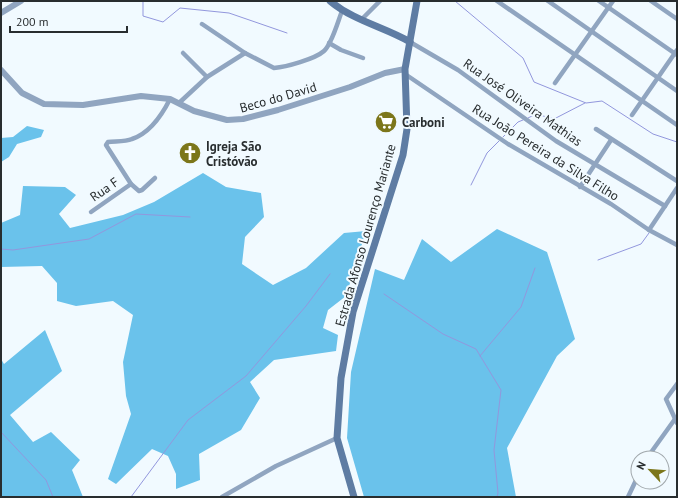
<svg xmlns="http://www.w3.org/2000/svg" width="678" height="498" font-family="'PT Sans',sans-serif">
	<rect width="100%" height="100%" fill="#f1faff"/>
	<g fill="#6ac2eb">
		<path d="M27,126L44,130L41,137L17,144L9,157L1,162V138L13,137Z"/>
		<path d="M203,173L226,187L261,193L264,217L245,237L242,264L273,285L306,268L344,233L366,231L346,296L328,310L323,328L338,335L336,351L274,360L250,382L260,398L241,430L199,454L200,480L176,489V474L168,456L152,449L116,484L108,479L131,414L126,396L123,362L133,315L113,301L76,306L57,301V283L42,266L1,267V223L20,215L23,186L65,187L76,195L59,214L70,228L123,215L154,202Z"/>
		<path d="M497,229L547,252L575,339L557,356L507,448L516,497H364L347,438L351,372L375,269L404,280L422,239L451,262Z"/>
		<path d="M45,330L62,371L10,415L33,442L51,432L80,460L72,470L83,497H1V359L4,364Z"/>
	</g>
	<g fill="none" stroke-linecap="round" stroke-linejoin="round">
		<g stroke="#9297dd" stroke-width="1">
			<path d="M143,1V16L163,22L180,8L229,13L287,33"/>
			<path d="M455,1L523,58L534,82L586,103L602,101L653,134L677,142"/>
			<path d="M528,118L536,114L554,119L585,103"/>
			<path d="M503,137L518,122L523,120"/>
			<path d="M471,185L487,153L499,141"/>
			<path d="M1,249L13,250L89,239L136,214L190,217"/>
			<path d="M598,260L641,244L649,233"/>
			<path d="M384,294L443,334L476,349L501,390L494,450L498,493L497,497"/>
			<path d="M480,356L521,307L535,268"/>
			<path d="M1,432L46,480L53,497"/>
			<path d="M131,497L188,420L246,376L306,306L330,274"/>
		</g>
		<g stroke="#90a5c0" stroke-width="4.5">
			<path d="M497,1L677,125"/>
			<path d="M548,1L677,91"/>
			<path d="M599,1L677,55"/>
			<path d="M651,1L677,19"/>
			<path d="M361,20L380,1"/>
			<path d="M202,24L245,53L274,68C286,67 315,59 324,51C332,44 338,21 342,11"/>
			<path d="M410,42L458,70L556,141L665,206"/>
			<path d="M329,43L341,50L363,58"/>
			<path d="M183,53L207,77"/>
			<path d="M405,74L508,144L611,204L649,230L677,245"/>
			<path d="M555,83L613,1"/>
			<path d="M179,103L207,77L245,53"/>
			<path d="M632,115L677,50"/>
			<path d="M596,129L677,181"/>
			<path d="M155,178L142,190L139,191L131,184L106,145L108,142C115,141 125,142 132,139C150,133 162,115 170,99"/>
			<path d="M580,187L611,140"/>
			<path d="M91,212L131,184"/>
			<path d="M649,230L677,188"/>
			<path d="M677,384L666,399L677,423"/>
			<path d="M647,458L675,419"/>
			<path d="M222,497L276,466L337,438"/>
			<path d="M628,497L638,476"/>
		</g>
		<g stroke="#90a5c0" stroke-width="6">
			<path d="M1,13L21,1"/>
			<path d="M1,70L22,93L44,104L83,105L141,96L170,99L194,111L227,120L243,119L278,110L350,87L385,73L405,69"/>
		</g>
		<g stroke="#5e7ca3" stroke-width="7">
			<path d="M330,1C354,21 384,27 410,42"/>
			<path d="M354,497L337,438L341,378L353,312L403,155L407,129L405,69L417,1"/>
		</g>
	</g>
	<defs>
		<g id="supermarket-disc" transform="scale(1.15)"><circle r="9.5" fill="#7c761a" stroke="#f1faff"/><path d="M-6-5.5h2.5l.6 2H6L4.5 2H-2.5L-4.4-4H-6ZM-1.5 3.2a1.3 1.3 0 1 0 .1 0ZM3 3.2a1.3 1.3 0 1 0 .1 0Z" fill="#fff"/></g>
		<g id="church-disc" transform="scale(1.15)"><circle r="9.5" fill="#7c761a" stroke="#f1faff"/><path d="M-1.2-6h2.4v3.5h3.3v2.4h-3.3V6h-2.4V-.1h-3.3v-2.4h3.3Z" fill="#fff"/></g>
	</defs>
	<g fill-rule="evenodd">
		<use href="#supermarket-disc" x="386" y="122"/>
		<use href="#church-disc" x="190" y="153"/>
	</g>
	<g text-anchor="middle" stroke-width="4" stroke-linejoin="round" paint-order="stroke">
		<g font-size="13" fill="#282d2f" stroke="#f1faff">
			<text transform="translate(278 97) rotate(-16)" y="5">Beco do David</text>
			<text transform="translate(523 102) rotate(35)" y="5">Rua José Oliveira Mathias</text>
			<text transform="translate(546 152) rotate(32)" y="5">Rua João Pereira da Silva Filho</text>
			<text transform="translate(104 189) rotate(-35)" y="5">Rua F</text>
			<text transform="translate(365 235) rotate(-74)" y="5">Estrada Afonso Lourenço Mariante</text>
		</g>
		<g font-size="13" font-weight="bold" fill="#282d2f" stroke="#f1faff" text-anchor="start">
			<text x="402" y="127">Carboni</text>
			<text x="206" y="151">Igreja São<tspan x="206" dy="15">Cristóvão</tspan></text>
		</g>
	</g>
	<rect width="678" height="498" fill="none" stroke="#282d2f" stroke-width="4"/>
	<g transform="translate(650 470) rotate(296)"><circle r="19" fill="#f1faff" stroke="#a1a8ac"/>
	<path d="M0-3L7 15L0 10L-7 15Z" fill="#7c761a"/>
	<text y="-6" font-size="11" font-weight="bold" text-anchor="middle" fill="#282d2f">N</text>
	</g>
	<path d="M10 26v6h117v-6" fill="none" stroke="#282d2f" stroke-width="2"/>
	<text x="16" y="26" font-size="12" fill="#282d2f" stroke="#f1faff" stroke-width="3" paint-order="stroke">200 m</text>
</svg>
